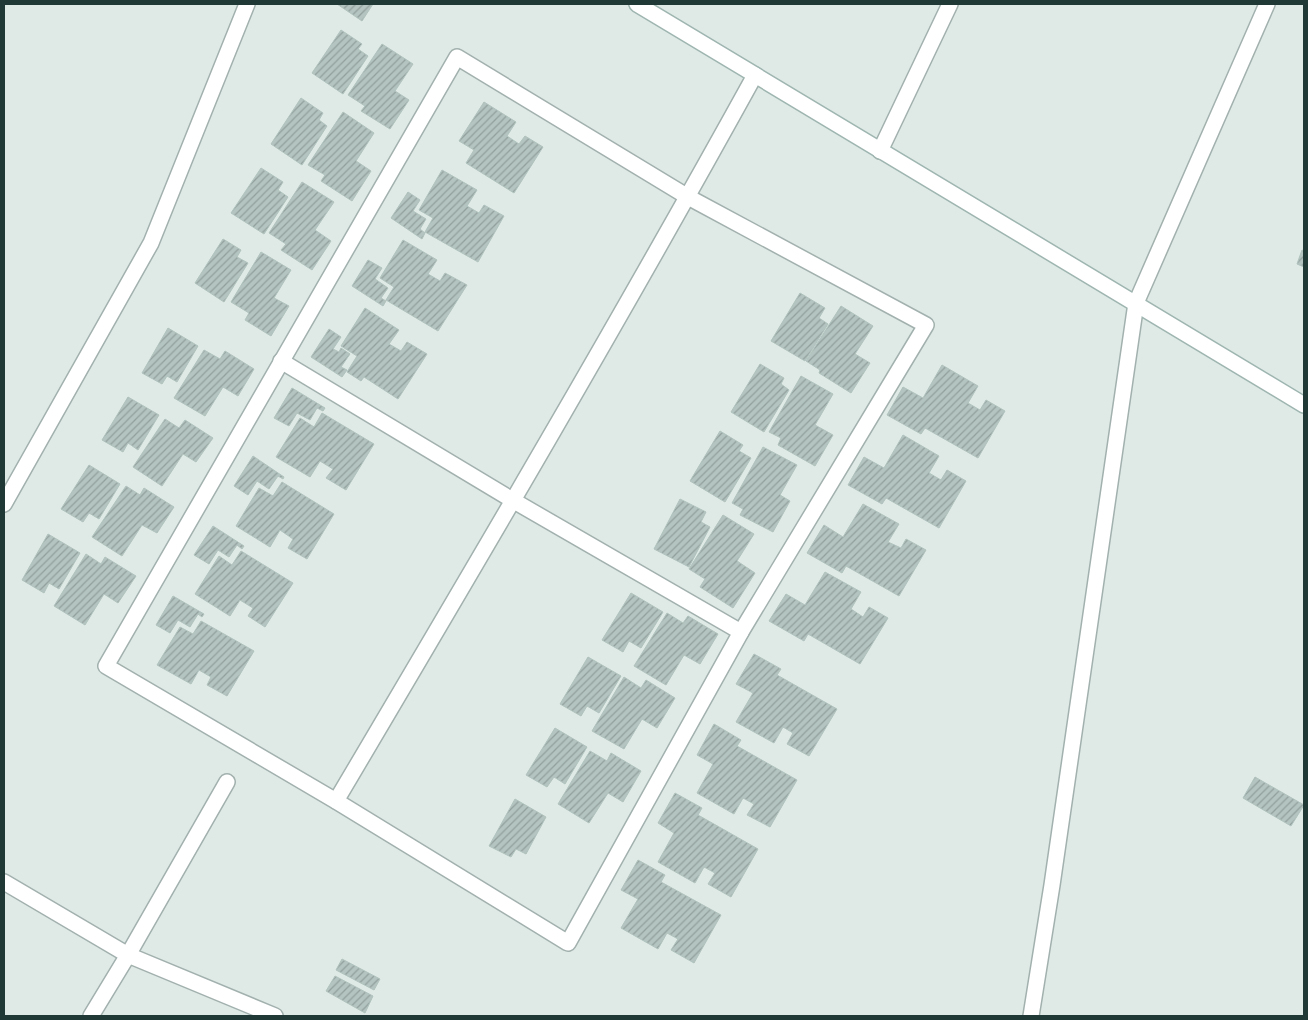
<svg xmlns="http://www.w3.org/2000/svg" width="1308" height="1020" font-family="Helvetica,sans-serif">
	<defs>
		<pattern id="building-hatch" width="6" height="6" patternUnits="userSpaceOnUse" patternTransform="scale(1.25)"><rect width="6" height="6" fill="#b4c4c0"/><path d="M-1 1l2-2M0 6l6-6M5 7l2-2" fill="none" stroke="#92a09d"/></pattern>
	</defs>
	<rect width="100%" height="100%" fill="#dfeae6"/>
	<g fill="url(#building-hatch)" stroke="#b1c3be">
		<path d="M337,4H373L362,21Z"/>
		<path d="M341,30L362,44L358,49L368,56L343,94L312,73Z"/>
		<path d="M382,44L413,64L395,91L409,100L390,129L361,111L365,106L348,95Z"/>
		<path d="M301,98L323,113L319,120L327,126L302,165L271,144Z"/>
		<path d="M484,102L516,122L507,136L519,144L525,136L543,147L514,193L466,163L474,150L459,141Z"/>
		<path d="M343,112L374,133L356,161L371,171L352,201L321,181L325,175L308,165Z"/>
		<path d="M261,168L283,182L278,190L288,197L264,234L231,213Z"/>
		<path d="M442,170L477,190L467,206L479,213L484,205L504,216L478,262L425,232L433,218L419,210Z"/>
		<path d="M302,182L334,202L315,230L331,241L312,270L281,250L286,244L269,233Z"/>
		<path d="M408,192L420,200L413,211L426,219L420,229L425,233L422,239L391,218Z"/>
		<path d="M223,239L241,250L237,257L248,263L224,302L195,283Z"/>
		<path d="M403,240L437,260L428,274L440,281L445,273L467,285L438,331L386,300L394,287L380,278Z"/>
		<path d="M1302,250L1304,251V267L1297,264Z"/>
		<path d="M261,252L291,270L274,298L289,306L271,336L245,320L249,313L231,302Z"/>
		<path d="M368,260L382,268L375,279L388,288L381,298L386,301L383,306L352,286Z"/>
		<path d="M800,293L825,308L819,318L828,324L805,361L771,341Z"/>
		<path d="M841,306L873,326L855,354L870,363L851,393L819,373L820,370L806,361Z"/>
		<path d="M365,308L399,330L389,344L401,351L407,342L427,354L398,399L364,377L361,381L347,372L357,356L341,346Z"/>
		<path d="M168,328L198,346L177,382L167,376L162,384L142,373Z"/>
		<path d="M329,329L341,337L333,349L339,352L341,348L350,354L341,367L347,370L342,377L311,357Z"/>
		<path d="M204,350L220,359L225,351L254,369L238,396L223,387L205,416L174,398Z"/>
		<path d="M760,364L784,378L781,384L789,390L764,432L731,412Z"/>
		<path d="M942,365L978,386L968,403L980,410L986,400L1005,411L978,458L925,428L921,434L887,415L903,387L923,398Z"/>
		<path d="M801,376L833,394L815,425L833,435L815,466L778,445L781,438L769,432Z"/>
		<path d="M292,388L325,408L323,411L317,408L310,420L297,413L289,426L274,418Z"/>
		<path d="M128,397L159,415L138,450L128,443L123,452L102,440Z"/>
		<path d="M322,413L374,444L346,490L326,478L333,469L320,461L310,477L276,457L300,418L314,427Z"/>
		<path d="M165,419L179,428L185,420L213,438L196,462L183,454L162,486L133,467Z"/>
		<path d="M720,431L743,445L739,451L751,458L725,502L690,481Z"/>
		<path d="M903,435L939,456L929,473L941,480L947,470L966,481L939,528L886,498L882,504L848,485L864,457L884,468Z"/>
		<path d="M763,447L797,465L780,495L790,501L773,532L740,515L743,509L732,503Z"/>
		<path d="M253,456L284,477L283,479L278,476L269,489L257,481L248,495L234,486Z"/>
		<path d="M89,465L120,484L99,519L89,513L83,522L61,509Z"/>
		<path d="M282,482L334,514L307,559L288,548L293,539L280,530L270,547L236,526L259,488L273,496Z"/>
		<path d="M126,486L140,495L144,488L174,507L157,533L142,525L122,556L92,537Z"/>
		<path d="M680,499L706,512L701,522L710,527L689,567L654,549Z"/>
		<path d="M863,504L899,524L888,542L901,548L906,539L926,550L899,596L846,566L842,573L807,553L824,525L843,537Z"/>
		<path d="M723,515L754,534L737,561L755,573L733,608L700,587L705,579L689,569Z"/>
		<path d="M213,526L244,546L242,549L237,545L229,557L218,550L209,564L194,555Z"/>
		<path d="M48,534L80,553L59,589L49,583L44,593L22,580Z"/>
		<path d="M241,551L293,583L265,627L248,616L253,608L240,600L230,616L195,594L219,556L232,565Z"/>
		<path d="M86,554L101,564L105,557L136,576L118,603L104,594L85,625L54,606Z"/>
		<path d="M825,572L861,592L851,609L863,617L869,607L888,618L860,664L808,634L804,641L769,621L786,594L805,605Z"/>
		<path d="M631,593L663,612L641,648L629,641L623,652L602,640Z"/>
		<path d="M173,596L204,614L202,617L198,614L190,627L178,620L170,633L156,625Z"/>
		<path d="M667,613L683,623L688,616L718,634L700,664L684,655L666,685L634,666Z"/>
		<path d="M201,621L254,651L227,696L207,685L211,677L199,670L191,684L157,665L180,627L193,634Z"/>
		<path d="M754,654L781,669L777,675L837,709L809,756L787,744L793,733L783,727L774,743L736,722L753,693L736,684Z"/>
		<path d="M588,657L621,676L599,713L587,706L581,716L560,704Z"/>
		<path d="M624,677L641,688L646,680L675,698L657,728L642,719L624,749L592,731Z"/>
		<path d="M714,724L741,740L737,746L797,780L770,827L747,815L754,804L743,798L734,814L697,793L713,764L697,755Z"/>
		<path d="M555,728L587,747L565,784L554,777L547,787L526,775Z"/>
		<path d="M590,751L607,761L611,753L641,771L623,802L608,793L589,823L558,804Z"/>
		<path d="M1255,777L1304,805L1291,826L1243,798Z"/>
		<path d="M675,793L702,808L698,815L758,849L731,897L708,884L715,873L704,867L695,883L658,862L674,833L658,823Z"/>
		<path d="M515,799L546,817L526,854L516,849L511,857L489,846Z"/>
		<path d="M638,860L665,875L661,882L721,915L694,963L671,950L678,939L667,933L658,949L621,928L638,899L621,890Z"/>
		<path d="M342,959L380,979L374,990L336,970Z"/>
		<path d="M335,976L373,996L365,1013L326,991Z"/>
	</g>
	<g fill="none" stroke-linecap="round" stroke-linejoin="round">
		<g stroke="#a2b1ae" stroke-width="18">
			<g id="minor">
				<path d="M457,57L688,197L926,325L741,632L568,943L336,801L106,666Z"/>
				<path d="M880,151L950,4"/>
				<path d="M281,361L514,501L741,632"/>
				<path d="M4,504L151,243L247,4"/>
				<path d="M336,801C478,561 620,320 755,75"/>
				<path d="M4,882L128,955L275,1016"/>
				<path d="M91,1016L128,955L227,782"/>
				<path d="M1031,1016L1052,885L1136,303L1267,4"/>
			</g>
		</g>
		<g stroke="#9eb5b0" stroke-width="18">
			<path id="secondary" d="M637,4L1304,405"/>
		</g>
		<use href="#minor" stroke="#fff" stroke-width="15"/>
		<use href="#secondary" stroke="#fff" stroke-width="15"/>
	</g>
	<rect width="1308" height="1020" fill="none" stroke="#203936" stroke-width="10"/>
</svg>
